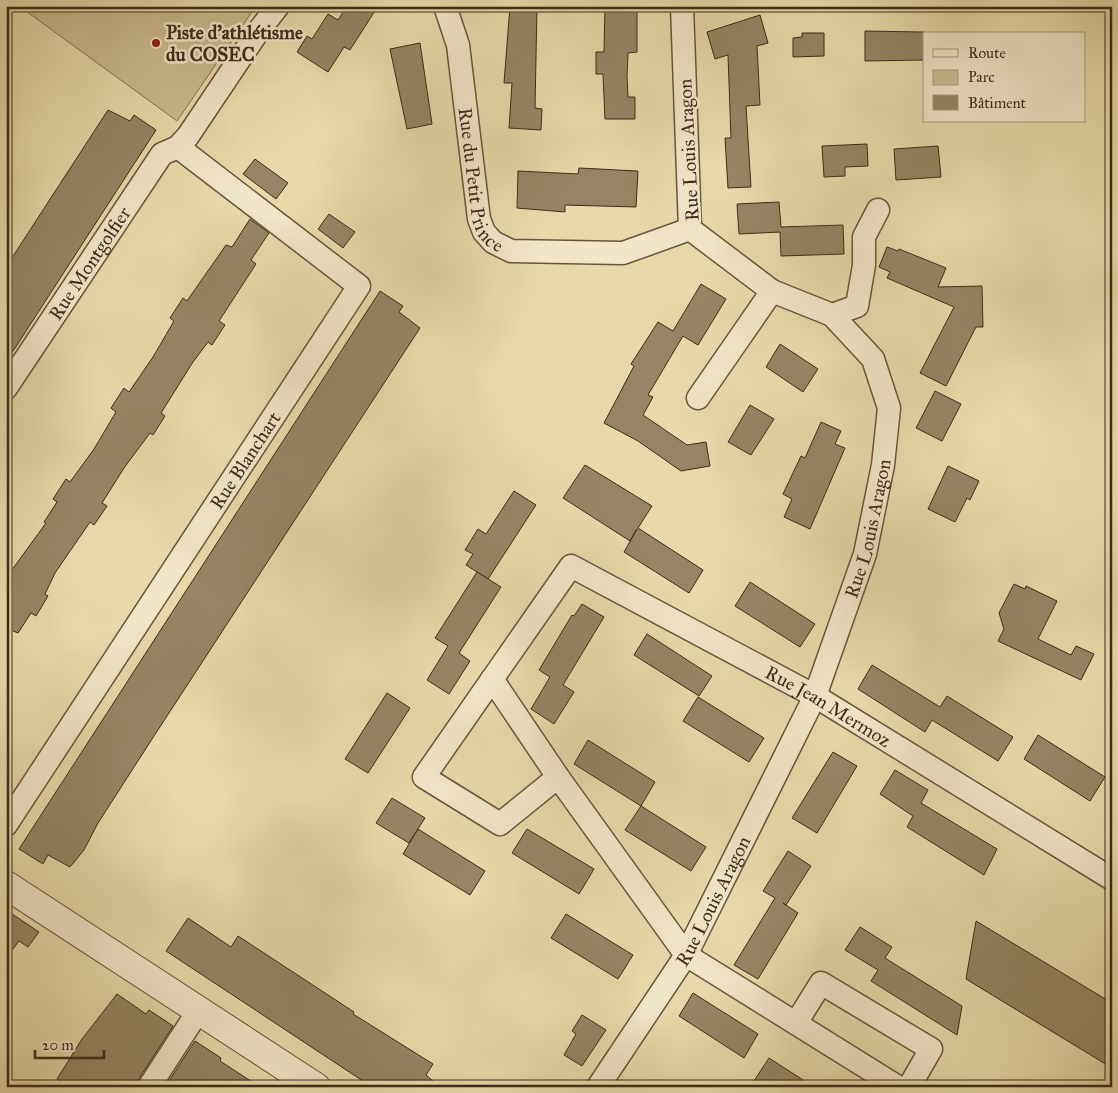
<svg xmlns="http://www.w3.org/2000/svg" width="1118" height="1093" font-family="'IM FELL Great Primer',serif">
	<rect width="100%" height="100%" fill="#e9d9aa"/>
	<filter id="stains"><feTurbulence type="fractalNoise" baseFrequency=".004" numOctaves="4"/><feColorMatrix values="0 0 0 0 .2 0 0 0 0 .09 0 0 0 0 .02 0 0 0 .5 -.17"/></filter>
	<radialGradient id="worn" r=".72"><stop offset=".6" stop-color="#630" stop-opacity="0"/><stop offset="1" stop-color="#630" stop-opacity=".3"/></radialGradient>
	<path fill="#ccbb91" stroke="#847354" d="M19,6H256L177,121Z"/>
	<g fill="#968564" stroke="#3d2b18">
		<path d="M347,6H378L350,50L344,47L328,72L297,52L307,36L312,39L328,14L338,20Z"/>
		<path d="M510,6H537L535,108L542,109L541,130L509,128L512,83H504Z"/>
		<path d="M605,6L637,7V52L628,53L627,76L628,97H635V119H605L603,74H596V52H604Z"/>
		<path d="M760,15L768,43L757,46L760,105L746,106L751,187L728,188L725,138H731L728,55L715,59L707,32Z"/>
		<path d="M865,31L924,32V60L865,61Z"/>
		<path d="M802,33H824V56L793,57V38L802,37Z"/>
		<path d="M420,43L432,124L407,129L390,49Z"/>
		<path d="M108,110L130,121L134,115L156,130L6,362V267Z"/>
		<path d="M867,144L868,166L845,167V176L824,177L822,146Z"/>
		<path d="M938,146L941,177L896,180L894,149Z"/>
		<path d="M255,159L288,183L276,199L243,174Z"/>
		<path d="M579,168L638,171L636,207L565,205V212L517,208L518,171L578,174Z"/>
		<path d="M779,202L781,227L843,225L844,254L781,256L780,232L739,234L737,204Z"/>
		<path d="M329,214L355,232L343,248L318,229Z"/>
		<path d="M250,219L269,233L251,260L256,264L219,321L225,325L212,345L208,342L193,362L161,413L165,416L153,435L150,433L124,468L102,503L107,506L94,525L90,522L55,573L45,594L48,596L36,616L31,613L18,633L6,628V578L46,523L44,522L57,502L53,499L66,479L70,482L94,449L116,412L111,408L124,388L129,392L153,357L174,321L170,318L183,298L187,301L226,245L232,247Z"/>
		<path d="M887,247L898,251L899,249L946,268L938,287L982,286L983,327H976L946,386L920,373L954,307L887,278L890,272L879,267Z"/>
		<path d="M701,284L726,299L698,345L683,336L648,395L653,397L643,415L687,445L706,442L710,466L681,471L638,441L604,423L634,366L631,364L658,322L673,331Z"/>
		<path d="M380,291L403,306L399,312L420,328L154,736L98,823L84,850L70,867L48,855L43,864L19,849Z"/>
		<path d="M780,344L818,369L803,392L766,367Z"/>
		<path d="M935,391L961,404L942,441L916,428Z"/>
		<path d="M750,405L774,419L751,455L728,442Z"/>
		<path d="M821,422L841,431L835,444L845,448L810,529L784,517L792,499L783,494L801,456L805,458Z"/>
		<path d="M585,465L652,506L638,528L703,570L689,593L624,552L637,529L630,541L563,498Z"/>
		<path d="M948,466L979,481L970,500L967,498L955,522L928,509Z"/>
		<path d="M514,491L536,505L488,579L466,565L473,554L465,550L478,529L486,534Z"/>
		<path d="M477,572L501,587L459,653L470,661L449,694L427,680L448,646L435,638Z"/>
		<path d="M750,582L815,624L800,647L735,606Z"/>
		<path d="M1014,584L1025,589L1026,586L1057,601L1038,639L1071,655L1076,646L1094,654L1081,680L998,641L1004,629L999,613Z"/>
		<path d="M582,604L604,617L563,685L574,692L554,724L531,709L550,677L539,670L572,615L574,616Z"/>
		<path d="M647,634L712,676L699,696L634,655Z"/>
		<path d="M872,665L940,707L947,696L1013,737L998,761L932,720L925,732L858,689Z"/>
		<path d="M387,693L410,708L368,773L345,759Z"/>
		<path d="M698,697L764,738L749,762L683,721Z"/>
		<path d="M1038,735L1105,777L1090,801L1024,759Z"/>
		<path d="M588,740L655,782L641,806L574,764Z"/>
		<path d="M833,752L857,766L817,833L792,818Z"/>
		<path d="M895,770L928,790L921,803L997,849L984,875L907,827L913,816L880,794Z"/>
		<path d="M392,798L425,818L409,843L376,823Z"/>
		<path d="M641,806L706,847L691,871L625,830Z"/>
		<path d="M418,829L485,871L470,895L403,854Z"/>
		<path d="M527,829L594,869L579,894L512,853Z"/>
		<path d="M788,851L811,866L786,905L783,903L798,913L758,979L734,965L775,898L763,891Z"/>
		<path d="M6,910L39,932L28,947L19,941L6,958Z"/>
		<path d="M566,914L633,955L618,979L551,938Z"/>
		<path d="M188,918L231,947L238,936L354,1012L353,1014L433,1064L426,1075L440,1087H372L166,951Z"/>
		<path d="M976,921L1112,1003V1068L966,979Z"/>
		<path d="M860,927L892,947L885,958L962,1006L957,1035L871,981L878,970L845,950Z"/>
		<path d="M693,993L758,1034L744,1058L679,1016Z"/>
		<path d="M117,994L146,1014L149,1010L173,1026L138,1080L136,1087H73L57,1079L82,1039Z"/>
		<path d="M582,1015L606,1030L582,1066L564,1055L576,1034L572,1031Z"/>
		<path d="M195,1041L221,1058L220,1061L260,1087H165Z"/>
		<path d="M769,1058L814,1087H750Z"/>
	</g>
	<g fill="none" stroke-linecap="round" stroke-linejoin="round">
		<g stroke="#68563c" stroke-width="25">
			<g id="minor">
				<path id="s1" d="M445,6L458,45L479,219L484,232L493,242L511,251L623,253L690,229"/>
				<path d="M832,315L857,306L864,265V237L878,210"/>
				<path id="s2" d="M6,388L162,154L178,147L188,136L257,33L278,6"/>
				<path d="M698,398L772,291"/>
				<path d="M492,679L558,777L686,955L898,1087"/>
				<path id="s3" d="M558,777L500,824L424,777L571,566L815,696L1112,879"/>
				<path id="s4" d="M6,825L359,286L178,147"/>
				<path d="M796,1023L821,983L931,1049L909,1087"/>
				<path d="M149,1087L199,1010"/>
				<path id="s5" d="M598,1087L686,955L815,696L865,554L883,465L889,408L873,359L832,315L772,291L690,229L682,6"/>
			</g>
		</g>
		<g stroke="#68563c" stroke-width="30">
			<path id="tertiary" d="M6,885L316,1087"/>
		</g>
		<use href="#minor" stroke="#f1e6c8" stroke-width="22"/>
		<use href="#tertiary" stroke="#f1e6c8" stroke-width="28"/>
	</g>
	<circle fill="#8f2418" stroke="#f1e6c8" stroke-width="2" cx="156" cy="43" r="5"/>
	<g text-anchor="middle" stroke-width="5" stroke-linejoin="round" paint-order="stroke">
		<g font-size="19" font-weight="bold" fill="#3d2b18" stroke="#f1e6c8" text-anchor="start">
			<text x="166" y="39">Piste d'athlétisme<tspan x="166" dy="22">du COSEC</tspan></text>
		</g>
		<g font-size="19" fill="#3d2b18" stroke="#f1e6c8">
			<text transform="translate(688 150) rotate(-93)" y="7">Rue Louis Aragon</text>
			<text dy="7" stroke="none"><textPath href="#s1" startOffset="179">Rue du Petit Prince</textPath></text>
			<text dy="7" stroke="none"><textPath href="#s2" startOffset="150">Rue Montgolfier</textPath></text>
			<text dy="7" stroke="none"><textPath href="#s4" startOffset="436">Rue Blanchart</textPath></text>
			<text dy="7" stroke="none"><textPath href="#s5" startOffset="624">Rue Louis Aragon</textPath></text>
			<text dy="7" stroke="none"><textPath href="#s3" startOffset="714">Rue Jean Mermoz</textPath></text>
			<text dy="7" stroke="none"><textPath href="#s5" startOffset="219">Rue Louis Aragon</textPath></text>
		</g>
	</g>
	<rect width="1118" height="1093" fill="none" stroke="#e9d9aa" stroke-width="25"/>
	<rect x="8" y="8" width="1103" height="1078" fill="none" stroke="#3d2b18" stroke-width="2.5"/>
	<rect x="12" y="12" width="1093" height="1068" fill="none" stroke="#3d2b18"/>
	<rect x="923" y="32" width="162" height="90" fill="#f1e6c8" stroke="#a99b82"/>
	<rect x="933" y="49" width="25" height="8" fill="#f1e6c8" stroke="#a99b82"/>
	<text x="968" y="58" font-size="15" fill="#3d2b18">Route</text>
	<rect x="933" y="70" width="25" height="15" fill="#ccbb91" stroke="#a99b82"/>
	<text x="968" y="82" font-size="15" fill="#3d2b18">Parc</text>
	<rect x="933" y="95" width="25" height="15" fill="#968564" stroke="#a99b82"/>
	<text x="968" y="108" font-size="15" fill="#3d2b18">Bâtiment</text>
	<path d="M35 1050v8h69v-8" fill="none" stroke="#3d2b18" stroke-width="2.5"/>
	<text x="42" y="1050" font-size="15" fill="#3d2b18" stroke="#f1e6c8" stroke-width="4" paint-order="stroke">20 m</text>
	<rect width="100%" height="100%" filter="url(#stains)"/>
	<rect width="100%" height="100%" fill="url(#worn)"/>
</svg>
